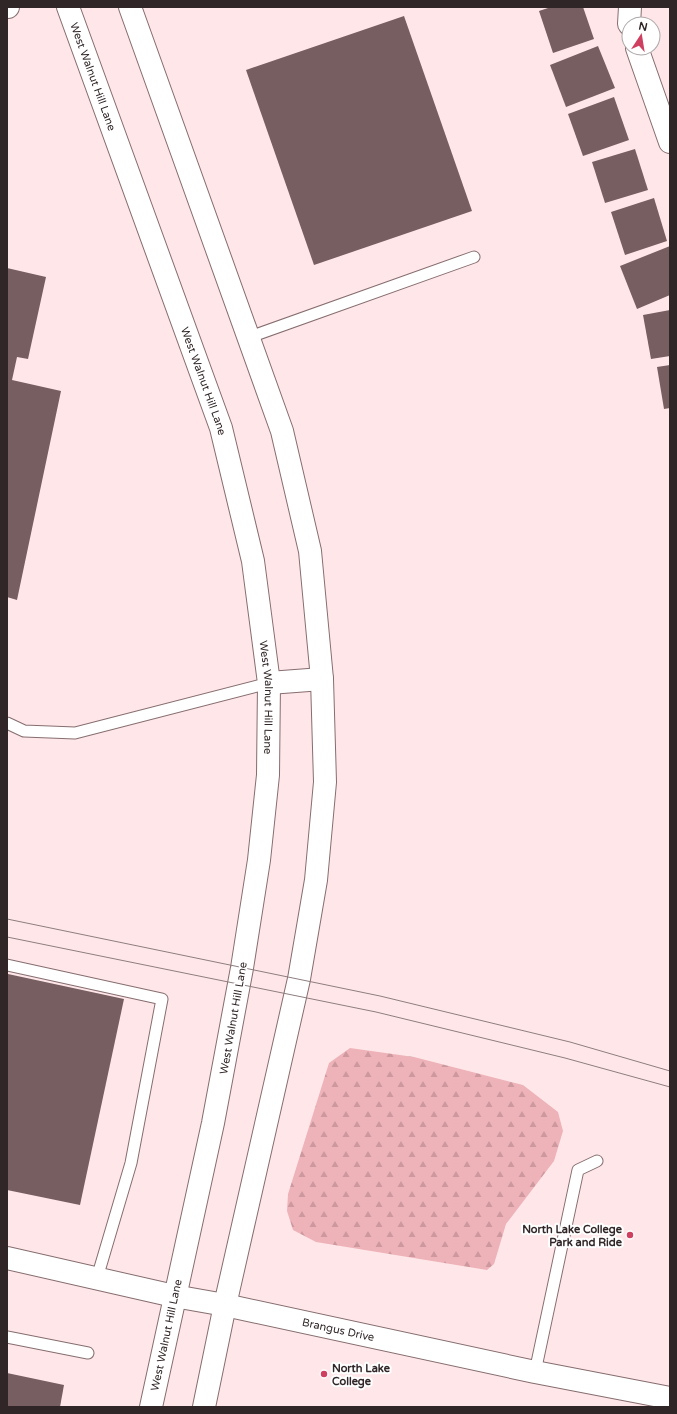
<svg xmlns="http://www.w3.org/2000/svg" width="677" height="1414" font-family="'Varela Round',sans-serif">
	<defs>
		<pattern id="forest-firs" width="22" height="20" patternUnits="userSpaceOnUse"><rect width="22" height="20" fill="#eeb2b9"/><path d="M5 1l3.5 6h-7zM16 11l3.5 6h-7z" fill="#cd999f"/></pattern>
	</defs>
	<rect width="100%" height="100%" fill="#ffe7e9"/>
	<path fill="url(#forest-firs)" d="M350,1048L414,1057L523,1085L558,1112L563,1131L554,1161L506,1224L494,1264L487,1270L316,1242L293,1230L287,1211L288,1194L329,1063Z"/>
	<g fill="#775e60">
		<path d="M551,7H583L594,39L553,53L539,11Z"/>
		<path d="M404,16L472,211L314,265L246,70Z"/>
		<path d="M598,46L615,88L566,107L550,65Z"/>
		<path d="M614,97L629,140L583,156L568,114Z"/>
		<path d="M635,149L648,190L605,203L592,162Z"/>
		<path d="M654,198L667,241L625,255L611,212Z"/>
		<path d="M670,246V295L637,309L620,266Z"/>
		<path d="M7,268L46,277L28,359L17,357L12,380L61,391L17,600L7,597Z"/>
		<path d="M670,310V356L651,359L643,315Z"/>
		<path d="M670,365V408L664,409L657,367Z"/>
		<path d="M8,974L124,999L80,1205L7,1190Z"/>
		<path d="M7,1373L64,1385L60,1407H7Z"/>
	</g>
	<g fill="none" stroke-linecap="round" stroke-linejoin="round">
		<g stroke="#866d6f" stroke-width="13">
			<g id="lane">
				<path d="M247,338L474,257"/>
				<path d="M7,723L24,731L75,733L269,683"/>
				<path d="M7,965L162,999L131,1163L97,1278"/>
				<path d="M7,1337L88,1353"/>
				<path d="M535,1372L578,1170L597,1161"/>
			</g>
		</g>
		<g stroke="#866d6f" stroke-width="24">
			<g id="street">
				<path d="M7,7H8"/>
				<path d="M629,24L630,7"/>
				<path d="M637,48L670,142"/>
				<path id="s1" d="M7,1258L174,1296L225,1305L535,1372L670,1398"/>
			</g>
		</g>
		<g stroke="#866d6f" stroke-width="24">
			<g id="secondary">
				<path id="s2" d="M68,7L221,428L253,561L269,683L268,775L259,860L242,968L213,1123L151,1407"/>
				<path d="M130,7L282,431L310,551L322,679L325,782L316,880L299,979L225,1305L204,1407"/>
				<path d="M269,683L322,679"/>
			</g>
		</g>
		<use href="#lane" stroke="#fff" stroke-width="11"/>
		<use href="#street" stroke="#fff" stroke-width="22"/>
		<use href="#secondary" stroke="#fff" stroke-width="22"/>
		<g stroke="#8e7d7f" stroke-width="1">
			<path d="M7,919L380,996L570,1042L670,1071"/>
			<path d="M7,937L376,1012L565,1058L670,1087"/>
		</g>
	</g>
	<g fill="#ce3f60" stroke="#fff" stroke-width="1.5">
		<circle cx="630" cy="1235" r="4"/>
		<circle cx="324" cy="1374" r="4"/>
	</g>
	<g text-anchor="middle" stroke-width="4" stroke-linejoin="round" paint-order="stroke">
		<g font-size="11" fill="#312627" stroke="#fff">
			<text dy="4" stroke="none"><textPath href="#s2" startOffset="74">West Walnut Hill Lane</textPath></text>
			<text dy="4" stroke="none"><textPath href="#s2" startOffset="398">West Walnut Hill Lane</textPath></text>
			<text dy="4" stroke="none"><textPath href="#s2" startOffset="722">West Walnut Hill Lane</textPath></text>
			<text transform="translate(233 1018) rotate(-80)" y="4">West Walnut Hill Lane</text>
			<text dy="4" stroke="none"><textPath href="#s1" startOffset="339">Brangus Drive</textPath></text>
			<text transform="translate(166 1335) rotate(-78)" y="4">West Walnut Hill Lane</text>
		</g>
		<g font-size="11" font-weight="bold" fill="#312627" stroke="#fff" text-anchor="end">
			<text x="622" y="1233">North Lake College<tspan x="622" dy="13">Park and Ride</tspan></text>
			<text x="332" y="1372" text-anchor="start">North Lake<tspan x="332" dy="13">College</tspan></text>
		</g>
	</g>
	<rect width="677" height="1414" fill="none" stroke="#312627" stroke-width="16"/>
	<g transform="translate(641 36) rotate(12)"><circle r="19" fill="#ffffff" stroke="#ada8a9"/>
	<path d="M0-3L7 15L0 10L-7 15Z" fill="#ce3f60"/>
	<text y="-6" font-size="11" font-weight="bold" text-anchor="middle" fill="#312627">N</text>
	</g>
</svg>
